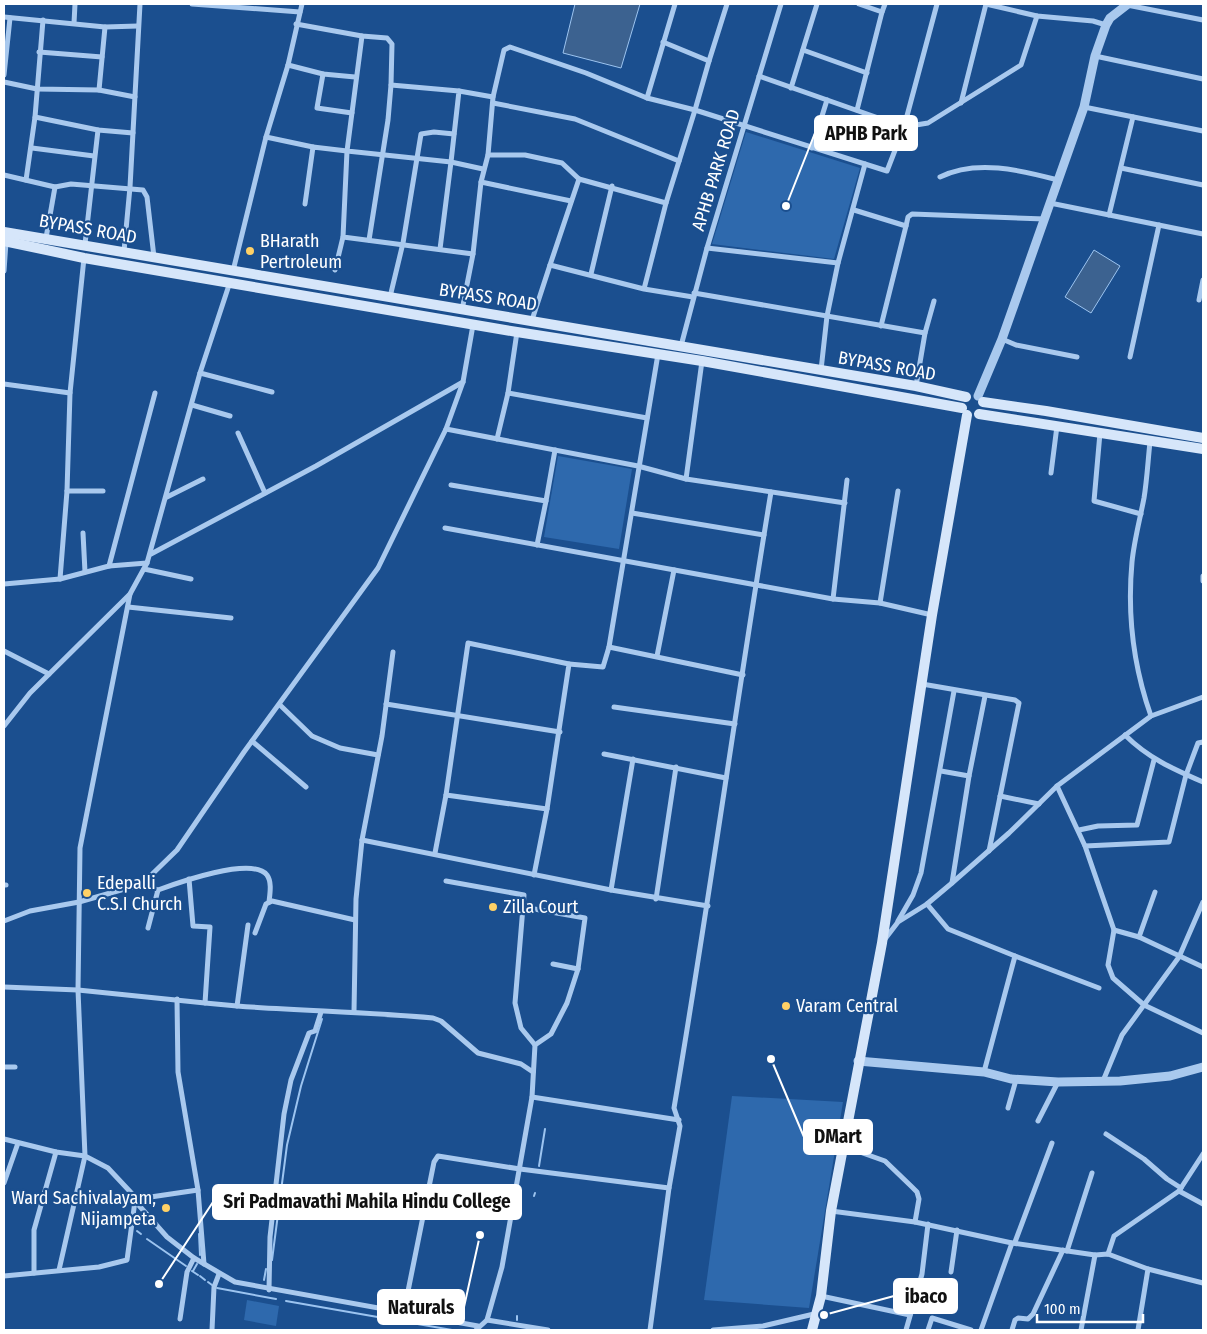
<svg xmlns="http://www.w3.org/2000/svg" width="1207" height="1334" font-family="'Fira Sans Condensed',sans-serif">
	<rect width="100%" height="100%" fill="#1b4f8f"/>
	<g fill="#2e69ad">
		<path d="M746,132L860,168L834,259L712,244Z"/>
		<path d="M558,456L632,469L619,549L544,537Z"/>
		<path d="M732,1096L843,1102L809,1308L704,1300Z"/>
		<path d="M247,1300L279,1306L276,1326L244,1320Z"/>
	</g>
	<g fill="#3c6290" stroke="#9cc4f0">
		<path d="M575,4H640L621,68L563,53Z"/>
		<path d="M1094,250L1120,266L1091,313L1065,297Z"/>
	</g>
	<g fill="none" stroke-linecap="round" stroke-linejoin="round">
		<g stroke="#9cc4f0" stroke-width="2">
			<path d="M539,1166L545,1129"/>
			<path d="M534,1196L535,1193"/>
			<path d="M137,1231L141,1234"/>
			<path d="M199,1234L200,1255"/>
			<path d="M147,1239L186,1266"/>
			<path d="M272,1260L287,1145L301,1086L322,1019"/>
			<path d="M192,1271L198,1275"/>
			<path d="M193,1271L197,1264"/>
			<path d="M200,1276L205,1280"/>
			<path d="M264,1280L266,1269"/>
			<path d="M208,1282L212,1285"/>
			<path d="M217,1288L276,1299"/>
			<path d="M286,1301L452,1330"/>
			<path d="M517,1320V1316"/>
		</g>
		<g stroke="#a9c9ee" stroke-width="5">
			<path d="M192,4L300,12"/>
			<path d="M859,4L882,12L885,4"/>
			<path d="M986,4L1037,16L1093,21L1106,25"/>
			<path d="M1127,5L1203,20"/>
			<path d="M4,17L105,27L138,26"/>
			<path d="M74,23L75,4"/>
			<path d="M296,24L362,36L387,38L392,44L391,85L459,91L451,162L483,169"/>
			<path d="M362,36L347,151L451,162L440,249"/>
			<path d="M663,42L709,61L727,4"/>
			<path d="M803,50L867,73"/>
			<path d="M39,52L102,57"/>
			<path d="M1095,56L1203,79"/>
			<path d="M709,61L695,110L887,171L904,127L928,123L1021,65L1037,16"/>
			<path d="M288,65L323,74L355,77"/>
			<path d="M323,74L317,108L352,113"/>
			<path d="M4,75L10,18"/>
			<path d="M759,76L904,127L937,4"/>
			<path d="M4,82L37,89L99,90L135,97"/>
			<path d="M791,88L817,4"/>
			<path d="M99,90L105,27"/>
			<path d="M459,91L493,97"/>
			<path d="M493,103L575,119L679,161"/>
			<path d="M961,103L986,4"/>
			<path d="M1084,107L1203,131"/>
			<path d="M857,110L882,12"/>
			<path d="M35,117L98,130L133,133"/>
			<path d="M266,137L313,147"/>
			<path d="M32,148L94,156"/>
			<path d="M812,148L827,100"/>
			<path d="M488,155H525L562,163L579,179"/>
			<path d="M1121,168L1203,185"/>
			<path d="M4,175L55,187L71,184L143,190L147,197L154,257"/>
			<path d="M940,177C976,159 1020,170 1058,180"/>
			<path d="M26,180L35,117L43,20"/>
			<path d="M481,182L571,201"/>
			<path d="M666,203L695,110L647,98L675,4"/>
			<path d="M1050,203L1203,234"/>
			<path d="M305,204L313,147L347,151L343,237L473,254"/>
			<path d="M854,210L906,226"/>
			<path d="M1109,215L1133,117"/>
			<path d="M46,238L55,187"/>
			<path d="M369,240L388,120L391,85"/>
			<path d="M85,244L98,130"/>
			<path d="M707,248L838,263"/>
			<path d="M124,251L130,187L140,4"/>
			<path d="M84,258L70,393L67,491L60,579L109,566L147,563"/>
			<path d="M335,270L343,237"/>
			<path d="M4,271L6,242"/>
			<path d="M233,271L266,137L288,65L302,4"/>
			<path d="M591,274L612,186"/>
			<path d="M644,289L666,203L579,179L550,265L644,289L693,297"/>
			<path d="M694,293L925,333"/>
			<path d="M390,297L403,243L421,134L434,132L454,134"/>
			<path d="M1199,300L1203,280"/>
			<path d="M462,310L473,254L481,182L488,155L493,97L504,50L510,47L586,73L647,98"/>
			<path d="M532,320L550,265"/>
			<path d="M881,326L906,226L908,217L912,214L1045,219"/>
			<path d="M517,332L508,393L647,418"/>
			<path d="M1002,339L1016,345L1077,357"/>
			<path d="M681,346L707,248L781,4"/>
			<path d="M1130,357L1159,225"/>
			<path d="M821,370L827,316L838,263L865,164"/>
			<path d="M200,373L272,392"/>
			<path d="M4,384L70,393"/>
			<path d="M916,386L925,333L934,301"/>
			<path d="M192,405L230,416"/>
			<path d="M446,429L638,466L686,479L702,361"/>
			<path d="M238,433L265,493"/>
			<path d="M1100,433L1094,501L1141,514"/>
			<path d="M497,439L508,393"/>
			<path d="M1150,442C1148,460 1147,480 1144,498C1140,519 1134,541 1132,562C1127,616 1133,665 1151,716"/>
			<path d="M1051,473L1057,426"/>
			<path d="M686,479L845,503"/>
			<path d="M451,485L546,501L537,545"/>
			<path d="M67,491H103"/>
			<path d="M167,497L203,479"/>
			<path d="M546,501L555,450"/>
			<path d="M632,513L764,535"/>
			<path d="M445,528L833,599L880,603L932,615"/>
			<path d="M83,533L85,572"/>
			<path d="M151,554L316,466L463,382"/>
			<path d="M109,566L155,393"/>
			<path d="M144,569L191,579"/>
			<path d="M1203,576V581"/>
			<path d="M4,584L60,579"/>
			<path d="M130,594L80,848L78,990L85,1156L108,1168L137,1199L135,1201L167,1237L194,1258L235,1282L478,1326"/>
			<path d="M833,599L847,480"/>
			<path d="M880,603L898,491"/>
			<path d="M128,607L231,618"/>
			<path d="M609,647L658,354"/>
			<path d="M4,651L49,674"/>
			<path d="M657,656L674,570"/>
			<path d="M569,664L603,667L609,647L743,675"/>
			<path d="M922,684L1015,700L1019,703L989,851"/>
			<path d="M386,704L560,732"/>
			<path d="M280,705L312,736L340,748L378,755"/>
			<path d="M614,707L735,724"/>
			<path d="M4,726L30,693L130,594L147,563L200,373L230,282"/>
			<path d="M1125,735C1148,758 1173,769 1203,782"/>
			<path d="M252,741L306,787"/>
			<path d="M604,754L726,778"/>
			<path d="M941,771L969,776"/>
			<path d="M1057,786L1085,846L1114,930L1108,965L1113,978L1144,1005L1203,1033"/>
			<path d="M446,795L547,809"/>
			<path d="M1000,796L1039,804"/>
			<path d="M1079,830L1098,826L1137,825L1154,760"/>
			<path d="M362,840L611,890L708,906"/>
			<path d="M1085,846L1169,842L1186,775L1198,743L1203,742"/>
			<path d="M435,853L446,795L468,643L569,664L547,809L534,875"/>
			<path d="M189,879L193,926L210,927L205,1003L237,1006L248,925"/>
			<path d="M446,881L524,895L515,1003L521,1028L535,1045"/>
			<path d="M952,883L969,776L985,696"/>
			<path d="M142,884L158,890L148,928"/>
			<path d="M4,885H6"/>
			<path d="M158,890C177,883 252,856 267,875C272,882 270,893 269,902"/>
			<path d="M611,890L633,759"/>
			<path d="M656,899L676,767"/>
			<path d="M927,904L948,929L1015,956"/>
			<path d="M4,921L30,911L79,902L142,884L177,850L244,752L378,568L446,429L463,382L473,325"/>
			<path d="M898,921L913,895L921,873L954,691"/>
			<path d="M1114,930L1139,937L1203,967"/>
			<path d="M255,933L266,904L272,901L355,920"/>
			<path d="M1139,937L1155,892"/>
			<path d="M885,939L898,922L927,904L952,883L1009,833L1057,786L1151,716L1203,697"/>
			<path d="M553,964L578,969"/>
			<path d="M4,987L78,990L205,1003"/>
			<path d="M177,999L178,1072L198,1190L204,1264"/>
			<path d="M237,1006C303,1011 368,1012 433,1018L441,1021L478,1053L521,1064L533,1072"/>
			<path d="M354,1011L356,899L362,840L382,736L393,652"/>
			<path d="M4,1067H15"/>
			<path d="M984,1072L1015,956L1099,988"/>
			<path d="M1103,1081L1122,1035L1179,957L1203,902"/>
			<path d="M532,1097L679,1120"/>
			<path d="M1008,1108L1016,1080"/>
			<path d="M1038,1121L1058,1082"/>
			<path d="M1106,1134L1144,1159L1167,1179L1181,1188"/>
			<path d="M4,1139L56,1152L85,1156L59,1270"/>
			<path d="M843,1146L885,1161L912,1187L917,1192L919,1199L915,1222"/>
			<path d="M4,1183L18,1143"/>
			<path d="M1179,1191L1203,1204"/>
			<path d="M137,1199L198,1190"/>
			<path d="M831,1211L915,1222L1012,1243L1095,1255L1108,1254L1148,1269L1138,1330"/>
			<path d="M1015,1242L1052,1143"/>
			<path d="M1067,1251L1092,1173"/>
			<path d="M1108,1254L1114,1236L1179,1191L1203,1154"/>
			<path d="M1148,1269L1203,1283"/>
			<path d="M951,1272L957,1230"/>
			<path d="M34,1273V1230L56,1152"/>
			<path d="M4,1276L99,1267L127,1260L135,1201"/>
			<path d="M269,1290L270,1237L284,1114L291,1080L309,1033L315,1031L321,1012"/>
			<path d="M821,1296L910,1315"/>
			<path d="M404,1311L434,1162L438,1156L520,1169L669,1188"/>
			<path d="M180,1319L187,1272L194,1258"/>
			<path d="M487,1320L548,1330"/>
			<path d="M212,1330L214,1287L219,1274"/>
			<path d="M476,1330L487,1320L502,1267L532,1097L535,1045L551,1034L567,1003L578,969L585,918L523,907"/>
			<path d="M650,1330L669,1188L680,1126L674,1108C709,903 737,697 771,492"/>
			<path d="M713,1330L763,1326L814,1314"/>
			<path d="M906,1330L922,1274L928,1224"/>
			<path d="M928,1330L932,1318L971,1330"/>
			<path d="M981,1330L1012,1243"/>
			<path d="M1012,1330L1015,1320L1018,1318L1028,1319L1033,1314L1063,1250"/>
			<path d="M1081,1330L1095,1255"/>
		</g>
		<g stroke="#a9c9ee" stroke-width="9">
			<path d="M978,396L1002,339L1084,107L1095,56L1106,25L1110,18L1128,4"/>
			<path d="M858,1061L984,1072L1011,1079L1058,1082L1120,1081L1170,1076L1203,1067"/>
		</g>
		<g stroke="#d6e6fa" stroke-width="10">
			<path d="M4,232L916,386L966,397"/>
			<path d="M4,241L84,258L517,332L702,361L962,408"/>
			<path d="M983,402L1046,411L1203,438"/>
			<path d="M979,414L1203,449"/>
			<path d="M812,1330L821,1296L831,1211L882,943L932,615L967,415"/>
		</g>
	</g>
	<g fill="#ffd166" stroke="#1b4f8f" stroke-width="2">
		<circle cx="250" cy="251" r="5"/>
		<circle cx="87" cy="893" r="5"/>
		<circle cx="493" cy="907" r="5"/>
		<circle cx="786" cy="1006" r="5"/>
		<circle cx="166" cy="1208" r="5"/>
	</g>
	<g text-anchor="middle" stroke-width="4.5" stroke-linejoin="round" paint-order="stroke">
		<g font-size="18" fill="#fff" stroke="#1b4f8f">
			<text transform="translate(716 170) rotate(-73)" y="6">APHB PARK ROAD</text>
			<text transform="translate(88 229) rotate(10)" y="6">BYPASS ROAD</text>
			<text transform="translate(488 297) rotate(9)" y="6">BYPASS ROAD</text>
			<text transform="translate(887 366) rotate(10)" y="6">BYPASS ROAD</text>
		</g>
		<g font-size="18" fill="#fff" stroke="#1b4f8f" text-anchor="start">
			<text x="260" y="247">BHarath<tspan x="260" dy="21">Pertroleum</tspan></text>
			<text x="97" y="889">Edepalli<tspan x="97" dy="21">C.S.I Church</tspan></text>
			<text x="503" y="913">Zilla Court</text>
			<text x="796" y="1012">Varam Central</text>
			<text x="156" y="1204" text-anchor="end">Ward Sachivalayam,<tspan x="156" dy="21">Nijampeta</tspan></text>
		</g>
	</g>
	<path fill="none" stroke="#fff" stroke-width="2" d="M786 206L815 133M771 1059L804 1137M159 1284L213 1202M824 1315L894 1296M480 1235L464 1307"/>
	<g fill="#fff" stroke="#1b4f8f" stroke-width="2">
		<circle cx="786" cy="206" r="5"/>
		<circle cx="771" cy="1059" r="5"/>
		<circle cx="159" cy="1284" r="5"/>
		<circle cx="824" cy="1315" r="5"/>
		<circle cx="480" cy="1235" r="5"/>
	</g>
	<g fill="#fff" stroke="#fff" stroke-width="2">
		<rect x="815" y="116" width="102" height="34" rx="5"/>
		<rect x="804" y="1120" width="68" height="34" rx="5"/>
		<rect x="213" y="1185" width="308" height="34" rx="5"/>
		<rect x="894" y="1279" width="63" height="34" rx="5"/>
		<rect x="378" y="1290" width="86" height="34" rx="5"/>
	</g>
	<g font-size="19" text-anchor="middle" font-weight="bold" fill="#111">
		<text x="866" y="140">APHB Park</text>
		<text x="838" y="1143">DMart</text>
		<text x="367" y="1208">Sri Padmavathi Mahila Hindu College</text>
		<text x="926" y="1303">ibaco</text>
		<text x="421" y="1314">Naturals</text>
	</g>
	<rect width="1207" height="1334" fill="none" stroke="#ffffff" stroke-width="10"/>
	<path d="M1037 1314v8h106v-8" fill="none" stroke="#ffffff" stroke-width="2.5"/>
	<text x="1044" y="1314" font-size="15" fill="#ffffff" stroke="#1b4f8f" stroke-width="4" paint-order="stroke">100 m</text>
</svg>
